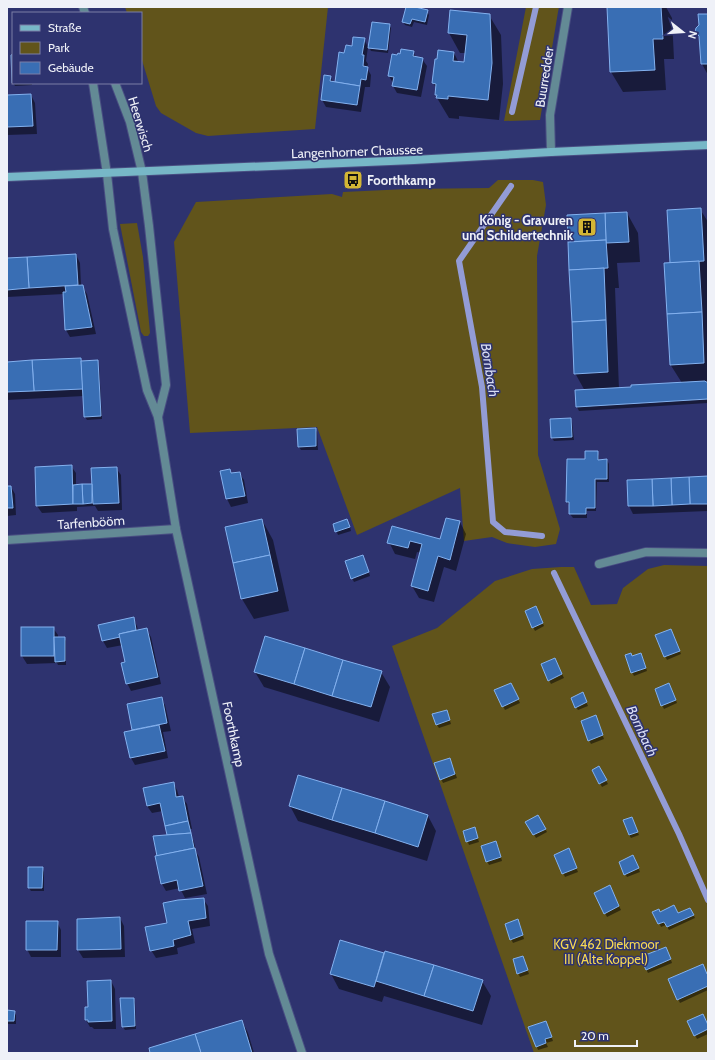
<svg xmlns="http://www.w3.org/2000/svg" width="715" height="1060" font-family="Cabin,sans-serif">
	<rect width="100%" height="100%" fill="#2e336f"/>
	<g fill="#61541b">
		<path d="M125,7H328L315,129L208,136L196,133L161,113L156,106L141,57V13H127Z"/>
		<path d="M526,7H559L558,12L540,120L504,121Z"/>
		<path d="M498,180H533L543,182L546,205L537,256L538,455L560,529L556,544L535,547L507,543L492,537L464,541L460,488L357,535L317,427L190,433L174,242L196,202L332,194L342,197L343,192L407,189L489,188Z"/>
		<path d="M137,223L143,257L150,333L148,336H144L141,332L120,224Z"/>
		<path d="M664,565L708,566V1053H534L392,646L437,628L495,581L532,569L561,567H574L591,605L617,604L623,588L648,569Z"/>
	</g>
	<g fill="#0007">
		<path d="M407,7H411L427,11L429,15L427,25L414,22L412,27L405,25L403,22Z"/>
		<path d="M608,7H666L672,18L674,59H664L666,90L623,92L611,72Z"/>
		<path d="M489,15L501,35L503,84L499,120L459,116V119L449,118L437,98L436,95L437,89L433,83L454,53L459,63L465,64L466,53H460L449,33Z"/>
		<path d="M708,15V75L702,64L700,39L696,31Z"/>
		<path d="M389,25L391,28L388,53L371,51L369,47Z"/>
		<path d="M364,39L368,47L366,61L368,64L367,68L371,75L370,87H365L361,112L326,107L322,100L330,77L334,83H336L345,54L352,47Z"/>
		<path d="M413,52L416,57L422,59L427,66L421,97L397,93L393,86V83L389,76L393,55L398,56Z"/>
		<path d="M13,55V83H32V85L15,86L13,82Z"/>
		<path d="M31,95L35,103L37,134L7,135V96Z"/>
		<path d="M700,209L708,222V403L579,411L577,407L576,391H585L575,373L569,242L627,213L638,233L640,262L617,263L619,288H615L619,389L682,383L670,364L671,264Z"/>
		<path d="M76,255L80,263L81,286H82L87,294L96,334L70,337L66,330L64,294L7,297V259Z"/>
		<path d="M81,359L82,362L97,361L99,365L102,419L87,420L85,417L84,396L7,400V363Z"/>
		<path d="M570,419L572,422L574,440L554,441L552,438Z"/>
		<path d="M315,429L317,432L318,450H301L299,447Z"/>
		<path d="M597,452L599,456V461L607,460L609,464V482H597L596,511H587V518H573L570,514V505H569L567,502L586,460Z"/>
		<path d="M71,466L76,473V486L92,485L116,468L121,475L122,510L98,511L95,506L77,507V511L42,513L37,506Z"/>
		<path d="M230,470L232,474L239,473L244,480L248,503L231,507L227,499L221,472Z"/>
		<path d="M708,477V511L633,514L629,506L628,480Z"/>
		<path d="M7,487H11L15,494L16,515L7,516Z"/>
		<path d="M447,519L460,522L466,534L456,571L444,567L434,602L419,598L412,586L421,553L417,552L415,559L395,554L389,542L393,527L441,540Z"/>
		<path d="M262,520L273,540L289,611L254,619L242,599L227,528Z"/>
		<path d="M349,523L351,531L338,535L334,524Z"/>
		<path d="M365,560L370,576L354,582L352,578Z"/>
		<path d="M537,611L544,626L535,631L533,627Z"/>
		<path d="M133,618L137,626L138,631L146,629L151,637L161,684L131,691L127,683L126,663L123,645L107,648L103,641Z"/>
		<path d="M53,628L58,635V638H64L66,641V665H58L57,663L27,664L22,656Z"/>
		<path d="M673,634L681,654L667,660L656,636Z"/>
		<path d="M641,654L647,671L634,676L632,672V657Z"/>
		<path d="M556,662L564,678L551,684L549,680Z"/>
		<path d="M255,672H381L390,687L379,722L264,687Z"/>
		<path d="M669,684L677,703L664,709L662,705Z"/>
		<path d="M512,687L520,703L505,710L495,691Z"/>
		<path d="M584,697L588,706L578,710L576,707Z"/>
		<path d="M161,698L165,705L171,731L163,732L168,758L135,765L131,758L134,731L128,705Z"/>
		<path d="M448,714L451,724L439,728L437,725Z"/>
		<path d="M597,720L604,739L591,744L589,740Z"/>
		<path d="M451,762L457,778L443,783L441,779Z"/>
		<path d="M599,768L608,784L602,787L593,771Z"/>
		<path d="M299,776L428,816L436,831L427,861L298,821L290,806Z"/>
		<path d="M173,783L177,790L179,797H182L187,804L192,829H190L192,838L194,842L196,852L199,857L207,894L185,898L180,888L166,891L162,884L168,836L163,811L152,813L147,806Z"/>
		<path d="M538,816L547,832L536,838L527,822Z"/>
		<path d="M633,822L639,835L631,838L629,835Z"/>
		<path d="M464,832H476L479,842L469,845Z"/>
		<path d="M496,842L498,846L502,861L489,865L487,861Z"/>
		<path d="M570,853L578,872L565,877L555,855Z"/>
		<path d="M635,860L640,872L627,877L625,874Z"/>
		<path d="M42,868L44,872V891H31L29,888Z"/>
		<path d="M611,890L621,910L607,917L605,913Z"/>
		<path d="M203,899L208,906L210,926L192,929L195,943L177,948L178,954L156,958L151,950L168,923Z"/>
		<path d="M654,912L678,914L692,912L695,918L669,930L666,925L661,927Z"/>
		<path d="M120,918L124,926L125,957L83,958L78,950V920Z"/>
		<path d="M57,922L61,930V957H31L27,949Z"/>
		<path d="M520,924L524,939L513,943L511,939Z"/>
		<path d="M340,941L385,954L482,981L491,996L482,1025L384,996L382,1002L339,989L331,974Z"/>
		<path d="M668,951L672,963L648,973L646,969Z"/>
		<path d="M523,957L529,974L520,977L518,973Z"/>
		<path d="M708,974V990L680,1003L678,999Z"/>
		<path d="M111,981L115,989L116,1029H94L92,1027H90L86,1020L89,1008Z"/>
		<path d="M133,999L135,1002L136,1029L125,1030L123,1027Z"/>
		<path d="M7,1011L14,1012L16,1015V1024H7Z"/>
		<path d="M242,1021L248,1033L254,1053H151Z"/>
		<path d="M547,1025L553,1041L546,1043L548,1047L538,1050L530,1028Z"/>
		<path d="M708,1026V1034L697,1039L695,1035Z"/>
	</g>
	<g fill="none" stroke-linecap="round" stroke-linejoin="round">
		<g stroke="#939cd6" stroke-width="6">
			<path d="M512,112L536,7"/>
			<path d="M511,186L459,261L482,387L493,522L505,532L542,536"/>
			<path d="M554,573L679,834L708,900"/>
		</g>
	</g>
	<g fill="#396eb4" stroke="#83b1ef">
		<path d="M406,7H415L428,10L425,22L412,19L410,24L402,22Z"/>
		<path d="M607,7H661L663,39H653L655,70L610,72Z"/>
		<path d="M450,10L490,14L492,63L488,100L448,96V99L436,98L437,95H435L436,84L432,83L435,59H437L438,50L454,52L453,61L464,62L467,35L448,33Z"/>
		<path d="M698,14H708V64H701L699,36L695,32L696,28L699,25Z"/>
		<path d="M372,22L390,24L387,50L368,48Z"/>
		<path d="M353,37L365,38L362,55H364L363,66L368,67L366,80L361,79L360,86L335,82L339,52L344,53L346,45L352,46Z"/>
		<path d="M401,49L414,51L413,56L423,58L417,90L392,86L394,77L388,76L392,54L397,55L398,53L400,54Z"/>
		<path d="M13,54V83H12L11,55Z"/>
		<path d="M324,75L331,76L330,81L360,86L357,105L321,100Z"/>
		<path d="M31,94L33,126L7,127V95Z"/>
		<path d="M701,208L704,261L670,263L667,210Z"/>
		<path d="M627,212L629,242L606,243L605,213Z"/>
		<path d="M605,213L606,240L568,242L567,215Z"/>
		<path d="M606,240L608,268L569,270L568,242Z"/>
		<path d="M76,254L78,285L29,288L27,257Z"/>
		<path d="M27,257L29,288L7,290V258Z"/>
		<path d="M699,261L702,312L667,314L664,263Z"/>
		<path d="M604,268L606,320L572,322L569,270Z"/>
		<path d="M83,285L92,327L65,330L63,292H66L65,286Z"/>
		<path d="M702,312L704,363L670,365L667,314Z"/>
		<path d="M606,320L608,372L574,374L572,322Z"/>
		<path d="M81,358L83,389L34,391L32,360Z"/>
		<path d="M32,360L34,391L7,392V362Z"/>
		<path d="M98,360L101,416L84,417L81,361Z"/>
		<path d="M705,381L706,382H708V399L576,407L575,390L631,387V385Z"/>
		<path d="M571,418L572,437L551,438L550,419Z"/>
		<path d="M316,428V446L298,447L297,429Z"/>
		<path d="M585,451H598V460L607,459V479H595V508H586V514H569V502H566L567,459H585Z"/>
		<path d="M72,465L73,504L36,506L35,467Z"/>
		<path d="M117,467L119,503L93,504L91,468Z"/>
		<path d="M230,469L231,473L240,472L245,496L226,499L220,471Z"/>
		<path d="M708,476V504H690L689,477Z"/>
		<path d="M689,477L690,504L672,505L671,478Z"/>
		<path d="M671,478L672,505L653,506L652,479Z"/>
		<path d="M652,479L653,506H628L627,480Z"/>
		<path d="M82,484H92V503L83,504Z"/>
		<path d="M82,484L83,504H73V485Z"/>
		<path d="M7,486H11L13,508H7Z"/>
		<path d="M446,518L460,521L450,560L438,556L428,591L411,586L422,544L410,541L408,548L387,543L392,526L440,539Z"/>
		<path d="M262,519L270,555L233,563L225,527Z"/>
		<path d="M347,519L350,527L335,532L333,524Z"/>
		<path d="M270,555L278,591L241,599L233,563Z"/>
		<path d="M363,555L369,572L351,579L345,561Z"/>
		<path d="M536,606L543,623L532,628L525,611Z"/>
		<path d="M134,617L136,630L119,634L120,637L102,641L98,625Z"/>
		<rect x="21" y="627" width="33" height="29"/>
		<path d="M147,628L158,677L126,684L121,663L125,662L119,634Z"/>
		<path d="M671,629L680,651L664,657L655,635Z"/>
		<path d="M265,636L305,648L294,684L254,672Z"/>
		<path d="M54,637H65V661L55,662Z"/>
		<path d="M305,648L343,660L332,696L294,684Z"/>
		<path d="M631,653L632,656L641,653L646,668L631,673L625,655Z"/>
		<path d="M555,658L562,674L548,681L541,664Z"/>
		<path d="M343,660L382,671L371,707L332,696Z"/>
		<path d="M511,683L519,699L502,707L494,690Z"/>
		<path d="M669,683L676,700L661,706L655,689Z"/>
		<path d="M583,692L587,702L575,708L571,698Z"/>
		<path d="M162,697L167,723L132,730L127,704Z"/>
		<path d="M447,710L450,720L436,725L432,714Z"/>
		<path d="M596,715L603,735L588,741L581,721Z"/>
		<path d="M159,725L165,751L130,758L124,732Z"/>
		<path d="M450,758L455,774L440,780L434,763Z"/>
		<path d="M599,766L607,780L599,784L592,770Z"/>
		<path d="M298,775L342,788L332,820L289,806Z"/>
		<path d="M174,782L176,797L183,796L188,821L165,826L160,803L147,806L143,788Z"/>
		<path d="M342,788L385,801L375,833L332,820Z"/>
		<path d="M385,801L428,815L418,847L375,833Z"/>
		<path d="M538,815L546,829L533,835L525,822Z"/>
		<path d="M632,817L638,832L629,835L623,820Z"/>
		<path d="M188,821L191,833L167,835L165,826Z"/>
		<path d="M475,827L478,838L466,842L463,831Z"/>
		<path d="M191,833L194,848L157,856L153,836Z"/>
		<path d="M496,841L501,857L486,862L481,846Z"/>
		<path d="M195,848L203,886L179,891L177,880L161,884L155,856Z"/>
		<path d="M569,848L577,868L562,874L554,855Z"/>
		<path d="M633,855L639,868L624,875L619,862Z"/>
		<path d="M28,867H43L42,888H28Z"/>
		<path d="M610,885L619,906L604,914L594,893Z"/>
		<path d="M204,898L206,918L188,921L191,935L173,940L174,946L150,951L145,927L167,923L163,903L178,900Z"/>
		<path d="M674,905L678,913L690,908L694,915L667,927L664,922L658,924L652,912L659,909L660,912Z"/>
		<path d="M120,917L121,949L77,950V919Z"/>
		<path d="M518,919L523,935L510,940L505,924Z"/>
		<path d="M26,921H58L57,950H26Z"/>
		<path d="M340,940L384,953L374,987L330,974Z"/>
		<path d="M666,947L671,959L646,970L640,957Z"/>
		<path d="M385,951L434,965L424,996L376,981Z"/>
		<path d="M523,956L528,970L517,974L513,959Z"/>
		<path d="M703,964L707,974L708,973V986L677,1000L668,979Z"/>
		<path d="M434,965L483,980L473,1011L424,996Z"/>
		<path d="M111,980L112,1021L88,1022V1020H85V1007H88L87,981Z"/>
		<path d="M120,998H134L135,1026L122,1027Z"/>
		<path d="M7,1010L15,1011L14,1021H7Z"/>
		<path d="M703,1014L708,1025V1029L694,1036L687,1021Z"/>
		<path d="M242,1020L252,1053H201L195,1034Z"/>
		<path d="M546,1021L552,1037L545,1039L546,1043L536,1047L528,1027Z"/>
		<path d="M195,1034L201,1053H150L149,1048Z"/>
	</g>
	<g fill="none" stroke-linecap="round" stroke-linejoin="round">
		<g stroke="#494e82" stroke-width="10">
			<g id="minor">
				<path d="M83,7L85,13"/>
				<path d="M93,83L107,174"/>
				<path d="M115,83L130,122L142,172"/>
				<path d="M551,152L550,115L568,7"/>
				<path d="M7,540L176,529"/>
				<path d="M599,564L646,552L708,553"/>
			</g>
		</g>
		<g stroke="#494e82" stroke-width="10">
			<g id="tertiary">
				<path d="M142,172L149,226L166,385L158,417"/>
				<path d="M107,174L113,229L147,390L158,417L176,529L269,954L302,1053"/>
			</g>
		</g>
		<g stroke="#494e82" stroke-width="10">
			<path id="secondary" d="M7,177L414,160L551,152L708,145"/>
		</g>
		<use href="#minor" stroke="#638a95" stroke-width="8"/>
		<use href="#tertiary" stroke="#638a95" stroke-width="8"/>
		<use href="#secondary" stroke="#77b7c7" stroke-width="8"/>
	</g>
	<defs>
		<g id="bus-square" transform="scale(1)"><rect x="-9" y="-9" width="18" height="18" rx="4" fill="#d3b635" stroke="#2e336f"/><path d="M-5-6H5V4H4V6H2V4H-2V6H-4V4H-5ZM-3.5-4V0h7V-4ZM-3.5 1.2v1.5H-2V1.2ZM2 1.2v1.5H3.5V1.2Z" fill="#111"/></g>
		<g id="building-square" transform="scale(1)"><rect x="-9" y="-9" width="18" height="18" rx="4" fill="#d3b635" stroke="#2e336f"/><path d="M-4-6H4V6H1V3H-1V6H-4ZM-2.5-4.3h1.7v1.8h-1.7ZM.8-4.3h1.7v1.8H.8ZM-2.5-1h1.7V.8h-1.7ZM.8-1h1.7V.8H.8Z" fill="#111"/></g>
	</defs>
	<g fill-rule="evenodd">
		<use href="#bus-square" x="353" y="180"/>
		<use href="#building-square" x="587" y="227"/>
	</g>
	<g text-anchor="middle" stroke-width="3" stroke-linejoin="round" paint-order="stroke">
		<g font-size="13" fill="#eff1f8" stroke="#2e336f">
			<text transform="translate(544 77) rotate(-81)" y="5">Buurredder</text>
			<text transform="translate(141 124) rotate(73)" y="5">Heerwisch</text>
			<text transform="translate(357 151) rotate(-2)" y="5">Langenhorner Chaussee</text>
			<text transform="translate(91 522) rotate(-4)" y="5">Tarfenbööm</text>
			<text transform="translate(234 734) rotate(78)" y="5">Foorthkamp</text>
		</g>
		<g font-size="13" font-weight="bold" fill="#eff1f8" stroke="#2e336f" text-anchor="start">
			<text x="367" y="185">Foorthkamp</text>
			<text x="573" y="225" text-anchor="end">König - Gravuren<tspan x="573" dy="15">und Schildertechnik</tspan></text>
		</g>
		<g font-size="13" fill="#f7d851" stroke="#2e336f">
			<text x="606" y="949">KGV 462 Diekmoor<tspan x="606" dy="15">III (Alte Koppel)</tspan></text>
		</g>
		<g font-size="14" font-style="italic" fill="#dadff5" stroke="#2e336f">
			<text transform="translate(490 370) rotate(81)" y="5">Bornbach</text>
			<text transform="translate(642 731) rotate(65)" y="5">Bornbach</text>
		</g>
	</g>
	<rect width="715" height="1060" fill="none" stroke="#eff1f8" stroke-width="16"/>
	<rect x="12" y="12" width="130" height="72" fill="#2e336f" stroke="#7b7fa6"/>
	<rect x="20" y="25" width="20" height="6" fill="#77b7c7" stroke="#7b7fa6"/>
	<text x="48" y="32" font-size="12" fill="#eff1f8">Straße</text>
	<rect x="20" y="42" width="20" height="12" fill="#61541b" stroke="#7b7fa6"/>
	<text x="48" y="52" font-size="12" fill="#eff1f8">Park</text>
	<rect x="20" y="62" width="20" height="12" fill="#396eb4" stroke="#7b7fa6"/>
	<text x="48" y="72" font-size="12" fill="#eff1f8">Gebäude</text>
	<g transform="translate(683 32) rotate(107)" stroke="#2e336f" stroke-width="3" paint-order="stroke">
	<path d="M0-3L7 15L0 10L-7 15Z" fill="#eff1f8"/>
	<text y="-6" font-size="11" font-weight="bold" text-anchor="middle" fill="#eff1f8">N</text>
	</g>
	<path d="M575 1040v6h62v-6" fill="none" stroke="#eff1f8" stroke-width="2"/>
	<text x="581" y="1040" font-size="12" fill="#eff1f8" stroke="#2e336f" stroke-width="3" paint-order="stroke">20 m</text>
</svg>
